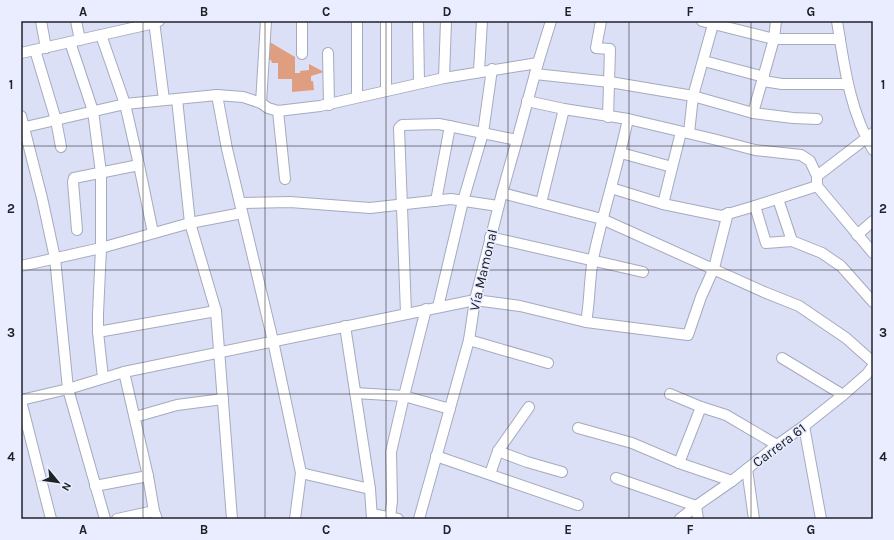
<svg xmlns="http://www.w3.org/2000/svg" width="894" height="540" font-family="Karla,sans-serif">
	<rect width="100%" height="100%" fill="#dbe0f6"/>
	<path fill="#df9e80" d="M263,38L295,57V73H300V71L309,70V64L324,72L311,76V81H313L314,90L292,92V79H278V63H272L271,60H269L268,45Z"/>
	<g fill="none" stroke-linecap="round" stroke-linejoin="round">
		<g stroke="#a5aabf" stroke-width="12">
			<g id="minor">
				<path d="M41,21L46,48"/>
				<path d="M76,21L80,40"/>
				<path d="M154,21L164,100"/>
				<path d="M418,21L419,83"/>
				<path d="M601,21L596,48L610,49L608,117"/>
				<path d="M702,21L774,39H840"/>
				<path d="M837,21C844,65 850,112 873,150"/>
				<path d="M101,35L125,104L139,165L153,233"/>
				<path d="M70,42L93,111L101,173V248L98,314V332L103,378"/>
				<path d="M35,50L56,120L61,147"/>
				<path d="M21,53L150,24L159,21"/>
				<path d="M328,53L329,105"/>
				<path d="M302,54V21"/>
				<path d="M704,61L764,77"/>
				<path d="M479,71L482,21"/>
				<path d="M535,74L610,82L693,96L753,113L793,118L817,119"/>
				<path d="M444,78L446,21"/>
				<path d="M763,81L782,84H848"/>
				<path d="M386,91V21"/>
				<path d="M217,95L227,149L273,341L301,473L295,519"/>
				<path d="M357,97V21"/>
				<path d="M177,99L190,223L216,311L232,519"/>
				<path d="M527,101L564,109L628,119L713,139L755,150L801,155L810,161L817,176V186L873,253"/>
				<path d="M261,103L266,21"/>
				<path d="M278,111L285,179"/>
				<path d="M753,113L774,39L776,21"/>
				<path d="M21,116L42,198L55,258L68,389L105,519"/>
				<path d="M21,128L125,104L217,95L243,97L261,103L268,108L278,111L320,106L444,78L538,63"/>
				<path d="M689,133L693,96L714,21"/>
				<path d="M621,153L672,167"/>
				<path d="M817,176L873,133"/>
				<path d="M611,188L663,204L721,216L755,206L817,186"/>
				<path d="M502,193L602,219L764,292L799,306L846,338L873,362"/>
				<path d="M778,199L792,241"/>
				<path d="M436,201L450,126"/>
				<path d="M240,203L290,202L370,208L451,199L498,206"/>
				<path d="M541,203L564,109"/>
				<path d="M663,204L681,132"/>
				<path d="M755,206L766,243L792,241L822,253L841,266L873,302"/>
				<path d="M77,230L73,182L74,178L139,165"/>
				<path d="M857,235L873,221"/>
				<path d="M490,237L643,272"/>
				<path d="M21,266L101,248L190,223L242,213"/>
				<path d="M438,307L463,201L483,133L492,69"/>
				<path d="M406,313L399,128L402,125L439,124L517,140"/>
				<path d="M586,322C590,302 589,280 593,259C603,212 618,166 628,119"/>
				<path d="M345,326L370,489L372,519"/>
				<path d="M98,332L216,311"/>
				<path d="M469,340L548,363"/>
				<path d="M782,358L843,395"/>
				<path d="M124,372L148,476L154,511L157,519"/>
				<path d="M355,393L404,396L450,409"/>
				<path d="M670,394L701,407L726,415L777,445"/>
				<path d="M21,400L68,389L124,372L475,300L520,306L586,322L688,335L701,297L714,268L728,213"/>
				<path d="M21,401L51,519"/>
				<path d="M135,417L177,405L223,399"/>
				<path d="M804,426L821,519"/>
				<path d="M578,428L632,443L679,463L732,481"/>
				<path d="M498,451L527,462L562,472"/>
				<path d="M436,456L578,505"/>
				<path d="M679,463L701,407"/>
				<path d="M747,469L754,519"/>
				<path d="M301,473L370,489"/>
				<path d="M490,474L498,451L529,407"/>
				<path d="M616,478L696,506L698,519"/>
				<path d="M95,486L148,476"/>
				<path d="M372,514L398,519"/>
				<path d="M390,518L392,501L391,452L404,396L426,309"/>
				<path d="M117,519L154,511"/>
				<path d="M419,519L469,340L475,300L502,193L517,140L538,63L551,21"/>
				<path d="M680,519L696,506L732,481L777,445L804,426L843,395L867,374L873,366"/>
			</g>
		</g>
		<use href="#minor" stroke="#fff" stroke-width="10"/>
	</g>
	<path fill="none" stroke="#20222a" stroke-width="1" stroke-opacity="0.55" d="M143,21V519M265,21V519M386,21V519M508,21V519M629,21V519M751,21V519M21,146H873M21,270H873M21,394H873"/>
	<g text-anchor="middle" stroke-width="3" stroke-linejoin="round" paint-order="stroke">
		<g font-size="14" fill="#20222a" stroke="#e9edff">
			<text transform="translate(483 270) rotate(-77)" y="5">Vía Mamonal</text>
			<text transform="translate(779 445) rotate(-37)" y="5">Carrera 61</text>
		</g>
	</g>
	<rect width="894" height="540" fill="none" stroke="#e9edff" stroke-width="44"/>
	<g transform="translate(58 482) rotate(119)" stroke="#e9edff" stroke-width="3" paint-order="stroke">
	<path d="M0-3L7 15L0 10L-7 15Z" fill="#20222a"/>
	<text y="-6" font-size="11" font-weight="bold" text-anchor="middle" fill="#20222a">N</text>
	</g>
	<rect x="22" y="22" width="850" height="496" fill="none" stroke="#20222a" stroke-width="1.5"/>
	<g font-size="13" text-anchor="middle" font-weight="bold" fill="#20222a">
		<text x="83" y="16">A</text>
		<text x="204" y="16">B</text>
		<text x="326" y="16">C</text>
		<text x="447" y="16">D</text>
		<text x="568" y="16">E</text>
		<text x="690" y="16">F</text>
		<text x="811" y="16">G</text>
		<text x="11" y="89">1</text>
		<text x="883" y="89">1</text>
		<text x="11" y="213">2</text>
		<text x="883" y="213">2</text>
		<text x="11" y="337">3</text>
		<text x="883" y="337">3</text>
		<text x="11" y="461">4</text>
		<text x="883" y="461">4</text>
		<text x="83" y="534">A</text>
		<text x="204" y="534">B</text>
		<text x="326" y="534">C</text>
		<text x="447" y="534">D</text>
		<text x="568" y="534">E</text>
		<text x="690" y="534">F</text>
		<text x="811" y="534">G</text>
	</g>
</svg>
